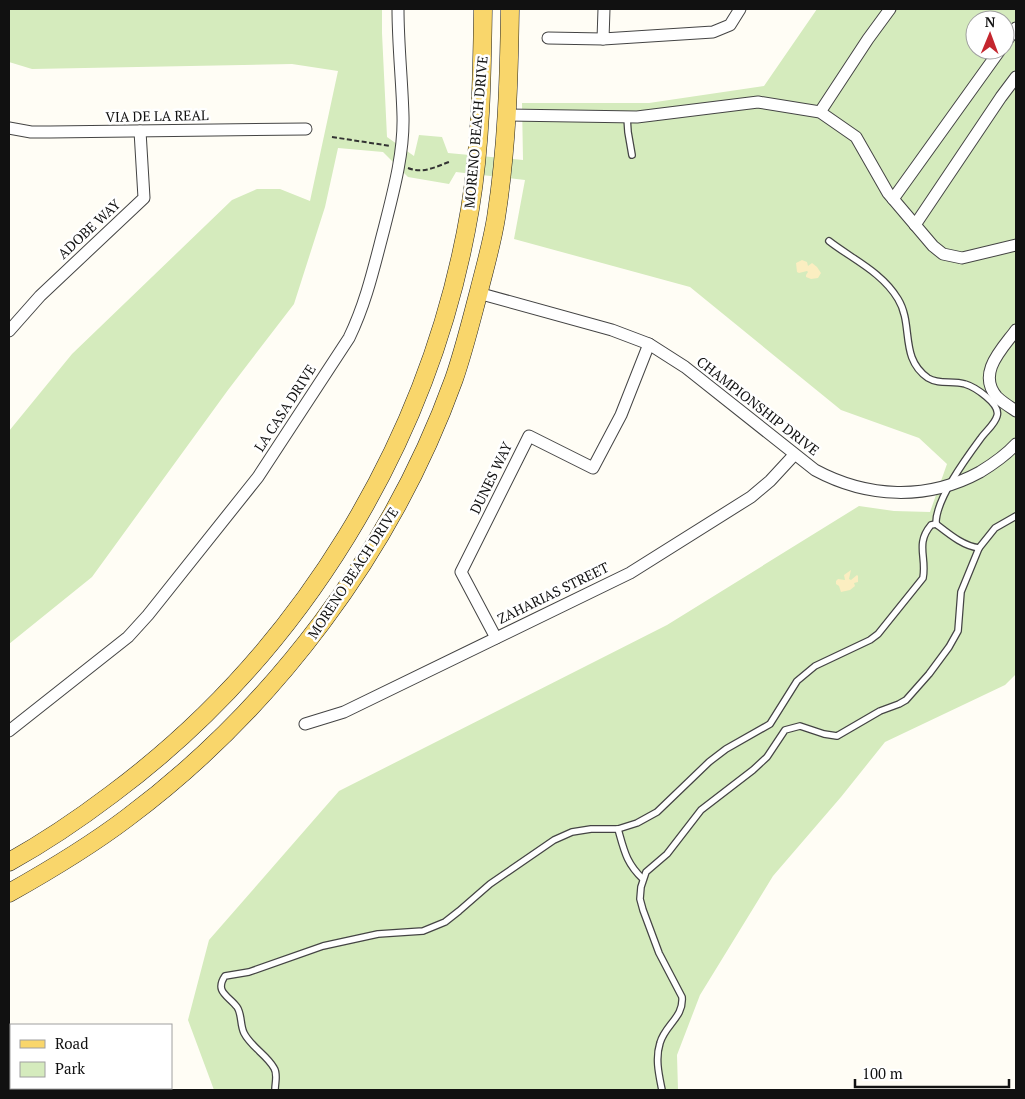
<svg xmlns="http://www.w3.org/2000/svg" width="1025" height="1099" font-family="'PT Serif',serif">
	<rect width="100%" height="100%" fill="#fffdf5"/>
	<path fill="#d5ebbd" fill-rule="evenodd" d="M9,9H382V33L387,137L414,156L419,135L442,137L448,153L523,160L522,103H649L764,86L817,9H1016V674L1005,685L885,742L841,797L773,876L700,995L677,1055L678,1090H214L188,1020L209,940L339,791L667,625L859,506L894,511L930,512L947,464L919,438L841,410L690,287L514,239L525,180L456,172L449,184L408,177L383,152L338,148L325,207L294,304L228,390L92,577L9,644V431L72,354L232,200L257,189H280L310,201L338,71L292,64L32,69L9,62ZM975,20H1005V50H975Z"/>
	<g fill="#fbeec1">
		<path d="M802,260L807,262L808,266L812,263L817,267L821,273L818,278L811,279L806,277V275L808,272L807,271L799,273L797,272L796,263Z"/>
		<path d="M851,570L849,579L851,580L857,575L858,576V582L854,583L855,586L850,590L841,592L839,586L836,584V581L838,579L845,580L844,575Z"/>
	</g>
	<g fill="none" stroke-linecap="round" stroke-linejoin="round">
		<g stroke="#444" stroke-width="8">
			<g id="service">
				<path d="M627,117L628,132L632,155"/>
				<path d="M829,241C852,259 882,272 898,299C914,325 899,358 928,378C939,385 953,380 965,384C975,387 1001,404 997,416C995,424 986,431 981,438C967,457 935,500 936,524"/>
				<path d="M936,524C949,534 963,546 979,548L995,528L1016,516"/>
				<path d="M618,829C624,850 626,863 643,879"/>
				<path d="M275,1090C275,1083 278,1074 274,1068C267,1055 251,1047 244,1033C240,1025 242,1014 237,1007C229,996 214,992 225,976L249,972L323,946L378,934L423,931L445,922L459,911L490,884L554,840L572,832L591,829H618L637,823L657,812L709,762L726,749L770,724L797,681L815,666L870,640L878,634L923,578C927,557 915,544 931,525L936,524"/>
				<path d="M662,1090C659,1075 655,1059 660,1043C665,1025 684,1017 682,997L659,953L643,910L640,899L641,887L646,872L667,854L701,810L753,770L767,757L785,730L800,726L824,734L837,736L880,711L899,704L906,700L929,674L949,647L958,631L961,592L979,548"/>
			</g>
		</g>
		<g stroke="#444" stroke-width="13">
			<g id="minor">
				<path d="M604,9L603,39L713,32L730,25L740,9"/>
				<path d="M548,38L603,39"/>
				<path d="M1005,43L1016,28"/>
				<path d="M820,112L868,39L890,9"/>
				<path d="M507,115L637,117L758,102L820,112L856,137L888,193L933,246L943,254L962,258L1016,245"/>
				<path d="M9,128L31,132H50L306,129"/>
				<path d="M893,199L1000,50"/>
				<path d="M915,225L1001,97L1016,77"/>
				<path d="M478,293L612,330L649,344L685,367L815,470C867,498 927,501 980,472C993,464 1006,455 1016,444"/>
				<path d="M1016,330C1003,348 976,373 997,397C1002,402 1010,407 1016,411"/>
				<path d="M9,331L40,296L144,198L140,131"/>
				<path d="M496,638L461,572L529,436L593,468L621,415L649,344"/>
				<path d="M305,724L344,712L630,573L751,497L770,481L794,455"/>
				<path d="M9,731L128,637L148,615L258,477L349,338C366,303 374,267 384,229C393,193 404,154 403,116C402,80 398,45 398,9"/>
			</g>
		</g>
		<g stroke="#222" stroke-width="19">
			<g id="primary">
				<path d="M9,862C45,842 79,819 112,794C300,654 431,441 470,209C481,143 482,76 483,9"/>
				<path d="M9,893C50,870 90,846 127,818C273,709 392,551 454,379C464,350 471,321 479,291C485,267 492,243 496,218C507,148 509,79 510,9"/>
			</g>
		</g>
		<g stroke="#333" stroke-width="2" stroke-dasharray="5 2.5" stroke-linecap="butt">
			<path d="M332,137L391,146"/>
			<path d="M408,168C423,174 435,167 449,162"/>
		</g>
		<use href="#service" stroke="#fff" stroke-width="5.5"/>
		<use href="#minor" stroke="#fff" stroke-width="11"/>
		<use href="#primary" stroke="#f9d66b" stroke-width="18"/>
	</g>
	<g text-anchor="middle" stroke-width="5" stroke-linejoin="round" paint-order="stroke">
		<g font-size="14" fill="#111" stroke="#fff">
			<text transform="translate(157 116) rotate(-1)" y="5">VIA DE LA REAL</text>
			<text transform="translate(476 132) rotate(-85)" y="5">MORENO BEACH DRIVE</text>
			<text transform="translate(89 229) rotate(-43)" y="5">ADOBE WAY</text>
			<text transform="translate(758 406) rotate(38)" y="5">CHAMPIONSHIP DRIVE</text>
			<text transform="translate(285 408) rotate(-57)" y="5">LA CASA DRIVE</text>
			<text transform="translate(491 478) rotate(-64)" y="5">DUNES WAY</text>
			<text transform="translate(353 573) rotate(-57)" y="5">MORENO BEACH DRIVE</text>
			<text transform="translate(553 593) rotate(-26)" y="5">ZAHARIAS STREET</text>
		</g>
	</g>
	<rect width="1025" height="1099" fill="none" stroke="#111111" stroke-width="20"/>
	<rect x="10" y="1024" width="162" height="65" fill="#ffffff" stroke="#a0a0a0"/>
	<rect x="20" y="1040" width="25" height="8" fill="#f9d66b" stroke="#a0a0a0"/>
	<text x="55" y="1049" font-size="15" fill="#111111">Road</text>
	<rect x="20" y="1062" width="25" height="15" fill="#d5ebbd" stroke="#a0a0a0"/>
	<text x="55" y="1074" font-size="15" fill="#111111">Park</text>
	<g transform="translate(990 35) rotate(1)"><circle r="24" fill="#ffffff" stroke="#a0a0a0"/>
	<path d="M0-4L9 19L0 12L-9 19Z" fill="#c4262e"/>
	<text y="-8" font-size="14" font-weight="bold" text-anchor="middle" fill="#111111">N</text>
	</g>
	<path d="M855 1079v8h154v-8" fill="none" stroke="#111111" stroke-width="2.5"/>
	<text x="862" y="1079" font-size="15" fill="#111111" stroke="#ffffff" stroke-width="4" paint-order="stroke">100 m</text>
</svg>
